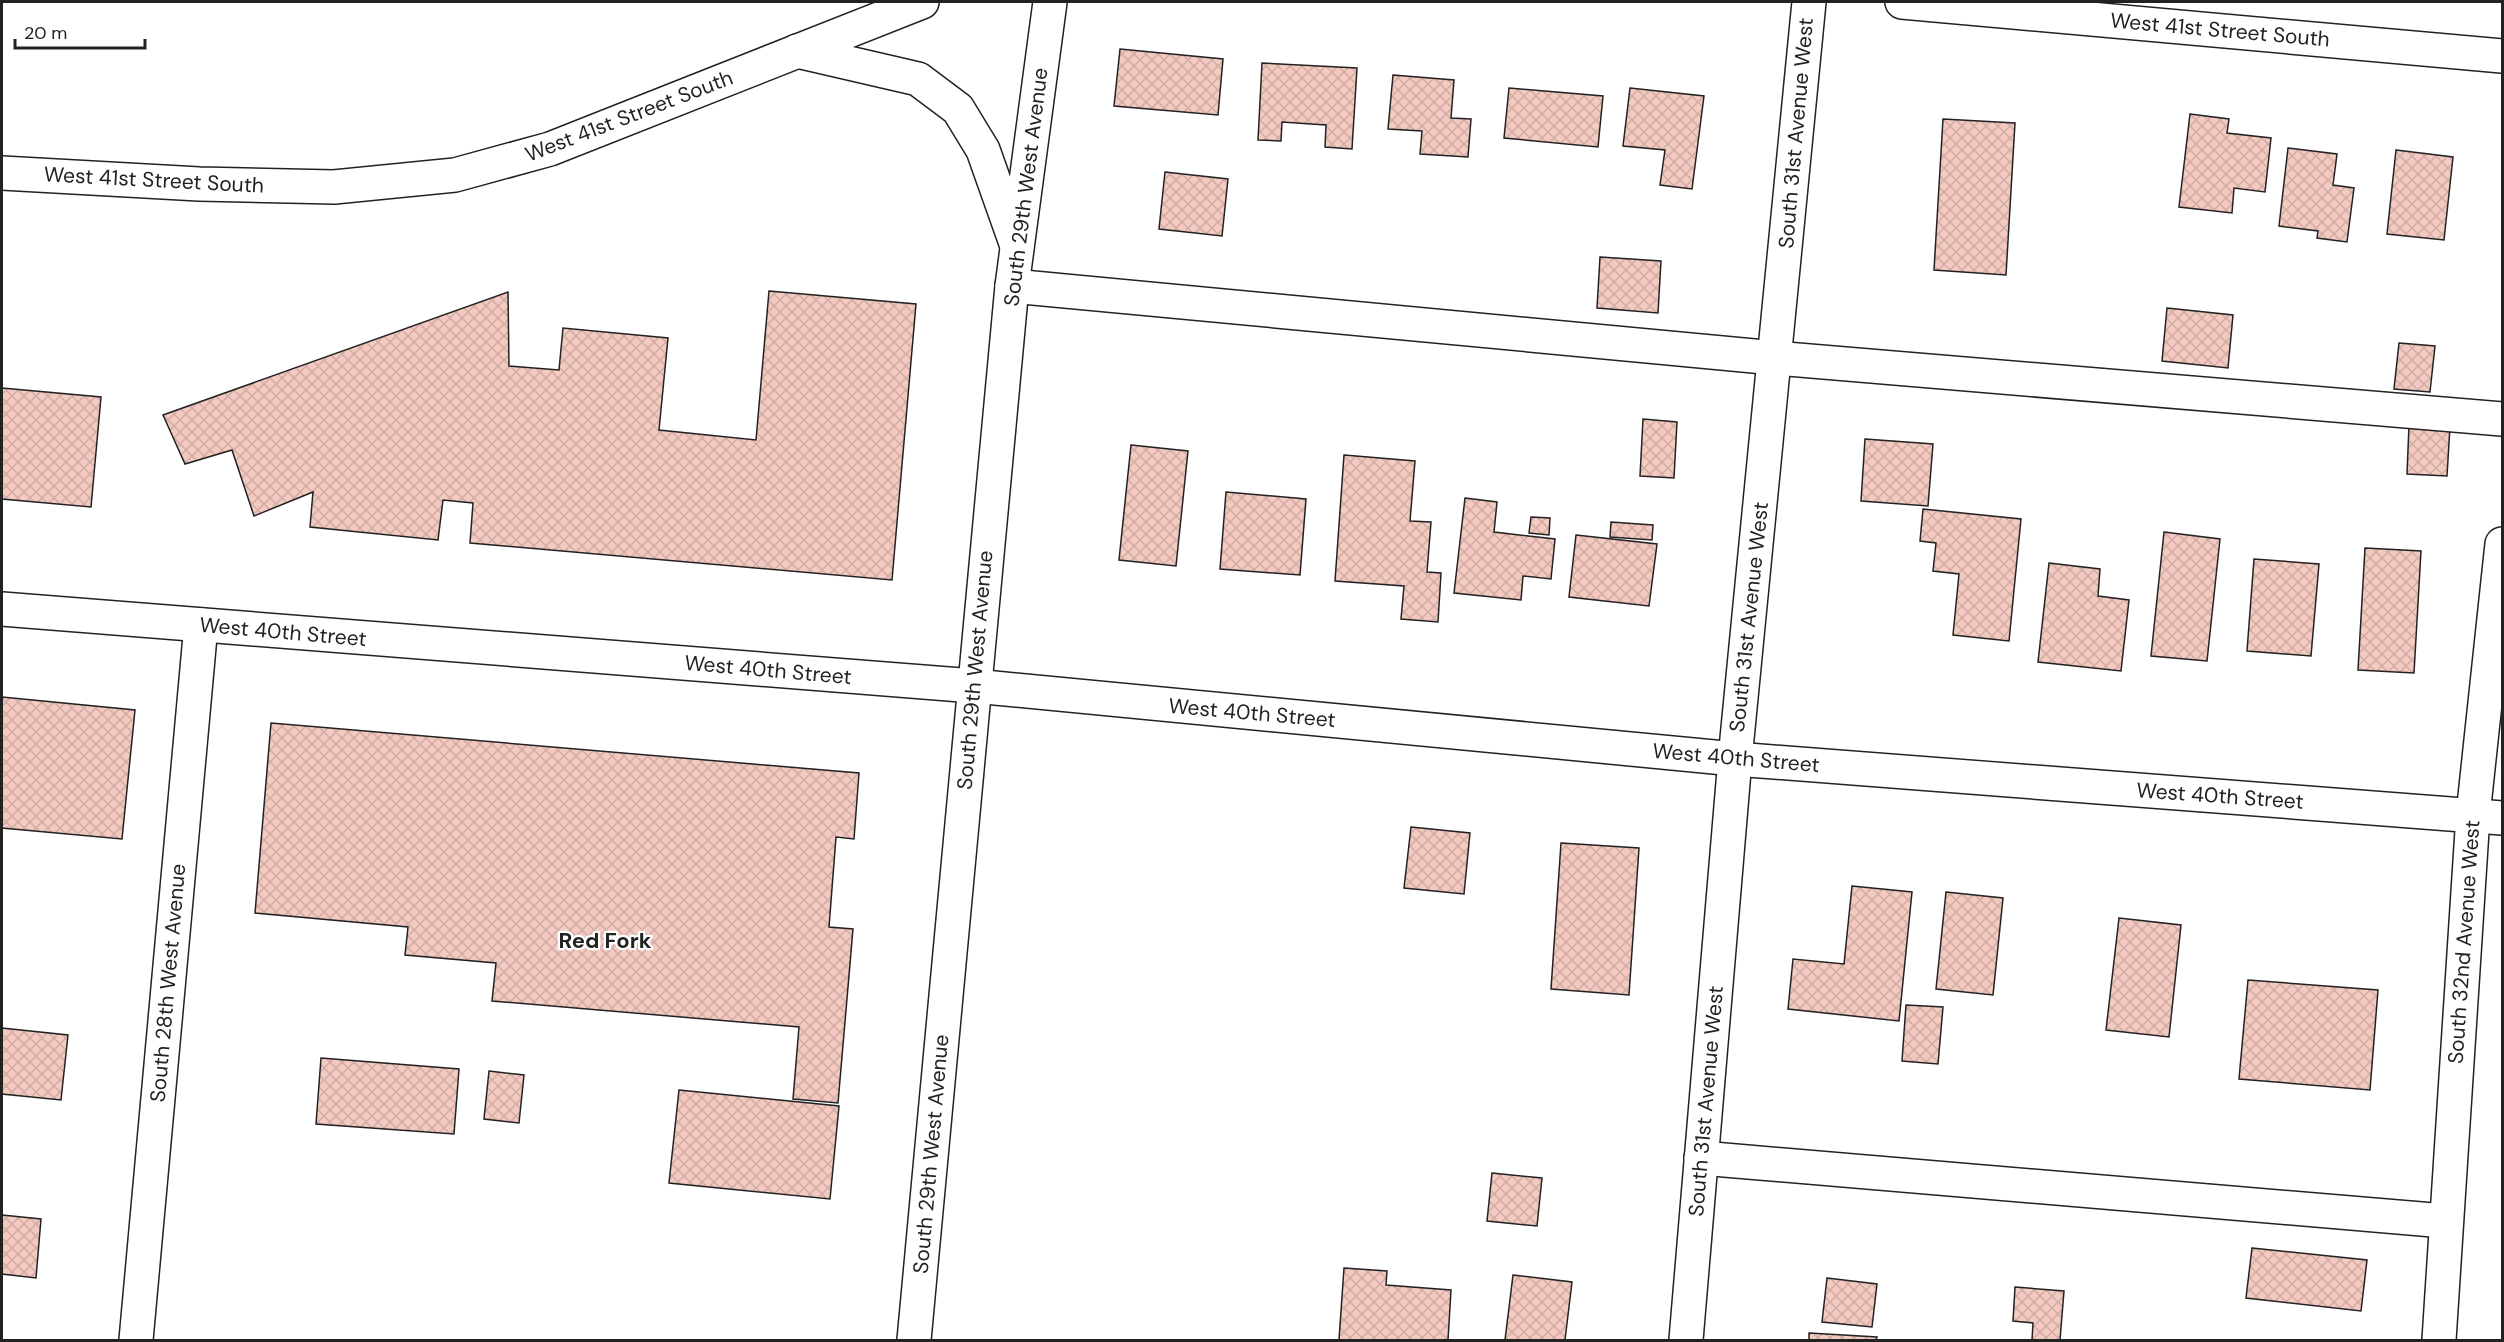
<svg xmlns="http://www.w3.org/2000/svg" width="2504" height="1342" font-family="'DM Sans',sans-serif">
	<defs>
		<pattern id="building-cross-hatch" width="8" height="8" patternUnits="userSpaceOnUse" patternTransform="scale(1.5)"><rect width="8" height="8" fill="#f3c9c0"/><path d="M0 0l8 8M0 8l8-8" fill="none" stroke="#d0aca5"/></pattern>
	</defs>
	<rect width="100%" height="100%" fill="#fff"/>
	<g fill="url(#building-cross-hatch)" stroke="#222" stroke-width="1.5">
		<path d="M1120,49L1223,59L1218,115L1114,106Z"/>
		<path d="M1262,63L1357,68L1352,149L1325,147L1326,125L1282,122L1281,141L1258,140Z"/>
		<path d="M1393,75L1454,80L1451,118L1471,119L1468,157L1420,154L1422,131L1388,129Z"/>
		<path d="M1509,88L1603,96L1598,147L1504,138Z"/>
		<path d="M1630,88L1704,96L1692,189L1660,185L1665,150L1623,146Z"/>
		<path d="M2190,114L2229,119L2227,133L2271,138L2265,192L2234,188L2232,213L2179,207Z"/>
		<path d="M1943,119L2015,123L2006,275L1934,270Z"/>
		<path d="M2288,148L2337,154L2333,185L2354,188L2347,242L2317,238L2318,231L2279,226Z"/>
		<path d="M2396,150L2453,157L2444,240L2387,234Z"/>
		<path d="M1165,172L1228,179L1222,236L1159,229Z"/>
		<path d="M1600,257L1661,261L1658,313L1597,308Z"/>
		<path d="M769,291L916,304L892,580L470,543L473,503L443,500L438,540L310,527L313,492L254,516L232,450L185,464L163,415L508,292L509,366L559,370L563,328L668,338L659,430L756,440Z"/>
		<path d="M2167,308L2233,315L2228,368L2162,361Z"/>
		<path d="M2399,343L2435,346L2430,392L2394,389Z"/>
		<path d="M2,388L101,397L91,507L2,499Z"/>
		<path d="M1643,419L1677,422L1674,478L1640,476Z"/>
		<path d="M2409,425L2450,426L2447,476L2407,474Z"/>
		<path d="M1865,439L1933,444L1928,506L1861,501Z"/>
		<path d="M1131,445L1188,451L1176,566L1119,560Z"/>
		<path d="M1344,455L1415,461L1410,521L1431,522L1427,572L1441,573L1438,622L1401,619L1404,586L1335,581Z"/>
		<path d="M1226,492L1306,499L1300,575L1220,569Z"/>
		<path d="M1465,498L1497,502L1494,532L1555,539L1551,579L1523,576L1521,600L1454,593Z"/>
		<path d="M1923,509L2021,519L2009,641L1953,635L1959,574L1933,571L1936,543L1920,541Z"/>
		<path d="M1531,517L1550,518L1549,535L1529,533Z"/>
		<path d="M1611,522L1653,525L1652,540L1610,537Z"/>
		<path d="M2164,532L2220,539L2207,661L2151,656Z"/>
		<path d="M1576,535L1657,544L1649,606L1569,597Z"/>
		<path d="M2365,548L2421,551L2414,673L2358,670Z"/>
		<path d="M2254,559L2319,564L2311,656L2247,651Z"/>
		<path d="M2049,563L2100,569L2098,596L2129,600L2121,671L2038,662Z"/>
		<path d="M2,697L135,710L122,839L2,828Z"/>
		<path d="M271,723L859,773L854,839L836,837L829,927L853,929L838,1103L793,1099L799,1027L492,1001L496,963L405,955L408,927L255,913Z"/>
		<path d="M1411,827L1470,833L1464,894L1404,888Z"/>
		<path d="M1561,843L1639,848L1629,995L1551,989Z"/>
		<path d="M1852,886L1912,892L1899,1021L1788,1009L1793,959L1844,964Z"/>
		<path d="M1946,892L2003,898L1993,995L1936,989Z"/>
		<path d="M2119,918L2181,925L2169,1037L2106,1030Z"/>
		<path d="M2248,980L2378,990L2370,1090L2239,1079Z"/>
		<path d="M1906,1005L1943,1007L1938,1064L1902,1061Z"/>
		<path d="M2,1028L68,1035L61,1100L2,1094Z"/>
		<path d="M321,1058L459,1069L454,1134L316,1124Z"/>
		<path d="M489,1071L524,1075L519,1123L484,1119Z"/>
		<path d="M679,1090L839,1106L830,1199L669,1183Z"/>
		<path d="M1492,1173L1542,1178L1537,1226L1487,1221Z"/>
		<path d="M2,1215L41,1219L36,1278L2,1274Z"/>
		<path d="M2252,1248L2367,1260L2361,1311L2246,1298Z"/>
		<path d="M1344,1268L1387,1271L1386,1285L1451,1290L1448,1340H1339Z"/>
		<path d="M1513,1275L1572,1282L1565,1340H1505Z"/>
		<path d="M1827,1278L1877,1284L1872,1327L1822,1322Z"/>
		<path d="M2015,1287L2064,1291L2060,1340H2032L2033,1323L2013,1321Z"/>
		<path d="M1809,1333L1877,1337L1876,1340H1809Z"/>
	</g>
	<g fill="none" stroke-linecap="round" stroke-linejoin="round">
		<g stroke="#222" stroke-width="36">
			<g id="minor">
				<path d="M1012,286L1775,358L2502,419"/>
				<path d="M2,609L974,686L1735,759L2502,818"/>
				<path d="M1701,1158L2445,1221"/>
				<path d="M136,1340L201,625"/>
				<path d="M914,1340L1012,286L1050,2"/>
				<path d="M1686,1340L1735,759L1809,2"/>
				<path d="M2439,1340L2473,815L2502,544"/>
			</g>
		</g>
		<g stroke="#222" stroke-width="36">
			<g id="major">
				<path d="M1902,2L2502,56"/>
				<path d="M797,51L918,79L958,109L983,150L1017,246"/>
				<path d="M2,173L199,184L334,187L455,175L550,149L922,2"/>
			</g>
		</g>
		<use href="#minor" stroke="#fff" stroke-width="33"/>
		<use href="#major" stroke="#fff" stroke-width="33"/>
	</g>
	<g text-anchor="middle" stroke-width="4.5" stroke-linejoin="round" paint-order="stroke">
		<g font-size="21" fill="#222" stroke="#fff">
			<text transform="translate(2220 30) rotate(5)" y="7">West 41st Street South</text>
			<text transform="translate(629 116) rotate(-21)" y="7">West 41st Street South</text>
			<text transform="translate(1796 133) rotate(-85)" y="7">South 31st Avenue West</text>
			<text transform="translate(154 180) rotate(3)" y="7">West 41st Street South</text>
			<text transform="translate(1026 187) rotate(-83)" y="7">South 29th West Avenue</text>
			<text transform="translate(1749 617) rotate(-84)" y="7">South 31st Avenue West</text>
			<text transform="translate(283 632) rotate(5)" y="7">West 40th Street</text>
			<text transform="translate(768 670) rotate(5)" y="7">West 40th Street</text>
			<text transform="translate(975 670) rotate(-85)" y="7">South 29th West Avenue</text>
			<text transform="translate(1252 713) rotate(5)" y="7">West 40th Street</text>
			<text transform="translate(1736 758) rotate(5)" y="7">West 40th Street</text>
			<text transform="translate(2220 796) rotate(4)" y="7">West 40th Street</text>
			<text transform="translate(2464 942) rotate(-86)" y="7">South 32nd Avenue West</text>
			<text transform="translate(168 983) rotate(-85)" y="7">South 28th West Avenue</text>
			<text transform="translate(1706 1101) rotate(-85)" y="7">South 31st Avenue West</text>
			<text transform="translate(931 1154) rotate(-85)" y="7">South 29th West Avenue</text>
		</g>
		<g font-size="22" font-weight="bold" fill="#222" stroke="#fff">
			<text x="605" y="948">Red Fork</text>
		</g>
	</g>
	<rect width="2504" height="1342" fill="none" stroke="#222222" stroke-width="6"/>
	<path d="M15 39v9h130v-9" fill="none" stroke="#222222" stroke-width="3"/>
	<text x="24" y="39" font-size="18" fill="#222222" stroke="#ffffff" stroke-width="4.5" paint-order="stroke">20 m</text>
</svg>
